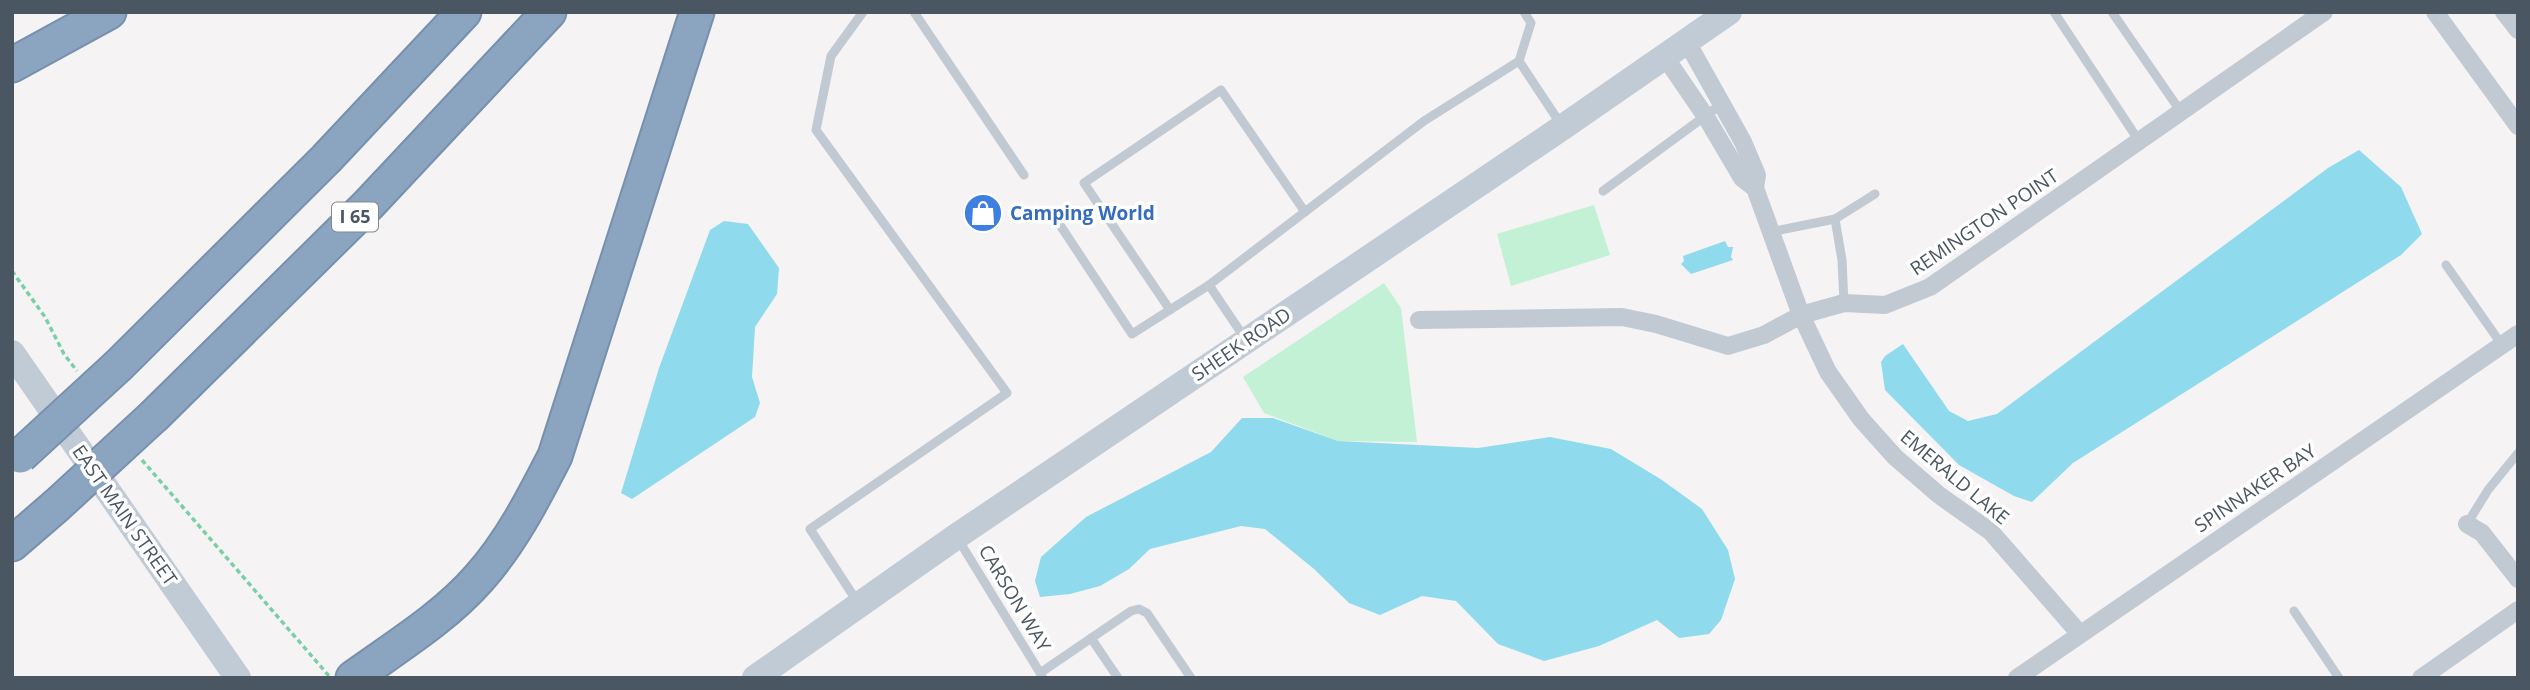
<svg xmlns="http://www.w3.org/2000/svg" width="2530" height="690" font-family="'Open Sans',sans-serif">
	<rect width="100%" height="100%" fill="#f5f3f3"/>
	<g fill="#c3f1d5">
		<path d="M1594,205L1610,255L1511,286L1497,234Z"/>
		<path d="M1384,283L1401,308L1417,442L1338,441L1264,413L1243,377Z"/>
	</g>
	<g fill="#90daee">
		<path d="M2359,150L2401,187L2422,234L2401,255L2073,463L2032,502L2014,496L1959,465L1885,390L1881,362L1885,356L1903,344L1949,411L1968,421L1997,414L2328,168Z"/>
		<path d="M724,221L748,224L779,268L777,294L755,327L752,377L760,403L755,417L632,499L621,493L659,368L710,230Z"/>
		<path d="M1725,241L1728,247H1733L1731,257L1733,260L1691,274L1681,264L1684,261L1683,256Z"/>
		<path d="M1242,418H1273L1338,441L1478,448L1550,437L1611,449L1662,480L1702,509L1728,550L1735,579L1721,620L1709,634L1679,638L1657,620L1599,646L1544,661L1498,644L1456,601L1422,596L1380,615L1349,603L1314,569L1265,529L1241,526L1150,549L1129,569L1100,586L1070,594L1040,597L1035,581L1041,557L1086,517L1211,452Z"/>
	</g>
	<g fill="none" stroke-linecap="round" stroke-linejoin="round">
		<g stroke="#7690ad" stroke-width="37">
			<g id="highway">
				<path d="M12,65L109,12"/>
				<path d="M119,365L326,159L464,12"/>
				<path d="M155,415L368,205L549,12"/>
				<path d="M12,544L56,506"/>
				<path d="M353,678C396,647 444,618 479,578C511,542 533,499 555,456L697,12"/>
			</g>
		</g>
		<g stroke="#7ad0a6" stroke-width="3.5" stroke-dasharray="5 3.5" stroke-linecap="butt">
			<path d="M12,271L45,317L64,354L77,371"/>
			<path d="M142,460L329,676"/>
		</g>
		<g stroke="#c1cad2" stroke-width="9">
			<path d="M914,12L1024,175"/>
			<path d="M1524,12L1531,23L1519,61L1562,126"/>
			<path d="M2054,12L2139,141"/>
			<path d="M2112,12L2181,112"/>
			<path d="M1603,191L1723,103"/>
			<path d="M1835,219L1842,260L1844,303"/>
			<path d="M1060,225L1132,334L1209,285L1244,337"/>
			<path d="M1770,232L1835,219L1875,194"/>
			<path d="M2446,265L2502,345"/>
			<path d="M1209,285L1424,121L1519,61"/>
			<path d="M1170,310L1084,183L1221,90L1305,212"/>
			<path d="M2467,524L2488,490L2518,453"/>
			<path d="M958,539L1042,676"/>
			<path d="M858,603L810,529L1007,393L816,130L831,56L863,12"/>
			<path d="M2294,611L2339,678"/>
			<path d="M1091,638L1118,678"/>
			<path d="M1040,673L1131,611L1139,609L1147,613L1191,678"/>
		</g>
		<g stroke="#c1cad2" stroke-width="18">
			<path d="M2435,12L2518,126"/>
			<path d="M2504,12L2518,30"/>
			<path d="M1687,42L1743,142L1757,175L1755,188"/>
			<path d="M1665,57L1706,117L1742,178L1755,188L1801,315L1828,372L1861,419L1895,457L1939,495L1991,532L2080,634"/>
			<path d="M1419,320L1622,317L1656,324L1728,346L1764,335L1801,315L1844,303L1885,305L1930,287L2324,12"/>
			<path d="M2467,524L2482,533L2518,579"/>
			<path d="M2017,678L2518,334"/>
			<path d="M2421,678L2518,610"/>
		</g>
		<g stroke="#c1cbd6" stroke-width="26">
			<path d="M12,353L238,678"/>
			<path d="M755,678L957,536L1563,127L1729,12"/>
		</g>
		<use href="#highway" stroke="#8ba5c1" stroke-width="33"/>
		<g stroke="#7690ad" stroke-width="37" stroke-linecap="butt">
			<g id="highway-bridge">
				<path d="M20,456L119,365"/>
				<path d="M56,506L155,415"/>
			</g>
		</g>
		<use href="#highway-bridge" stroke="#8ba5c1" stroke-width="33"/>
	</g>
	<defs>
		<g id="shop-disc" transform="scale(2.0125)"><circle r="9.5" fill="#3f7fe0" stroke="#fff"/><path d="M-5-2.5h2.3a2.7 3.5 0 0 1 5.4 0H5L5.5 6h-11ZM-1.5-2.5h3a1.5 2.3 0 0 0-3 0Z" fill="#fff"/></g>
	</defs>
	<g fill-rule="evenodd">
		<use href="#shop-disc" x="983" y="213"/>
	</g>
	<g text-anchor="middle" stroke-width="7" stroke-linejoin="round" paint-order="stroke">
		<rect fill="#fff" stroke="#808990" stroke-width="2" x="332" y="202.5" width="46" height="29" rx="5"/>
		<g font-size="18" font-weight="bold" fill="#4a5661">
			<text x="355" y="223">I 65</text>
		</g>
		<g font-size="19" font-weight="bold" fill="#366cbe" stroke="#fff" text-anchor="start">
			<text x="1010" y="220">Camping World</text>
		</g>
		<g font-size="19" fill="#4a5661" stroke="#fff">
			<text transform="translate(1984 222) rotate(-34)" y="7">REMINGTON POINT</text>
			<text transform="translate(1241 344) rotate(-34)" y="7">SHEEK ROAD</text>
			<text transform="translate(1955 477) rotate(40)" y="7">EMERALD LAKE</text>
			<text transform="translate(2255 488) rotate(-34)" y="7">SPINNAKER BAY</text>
			<text transform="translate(125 515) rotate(55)" y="7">EAST MAIN STREET</text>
			<text transform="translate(1015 598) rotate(59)" y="7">CARSON WAY</text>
		</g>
	</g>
	<rect width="2530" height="690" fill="none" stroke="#4a5661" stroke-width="28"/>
</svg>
